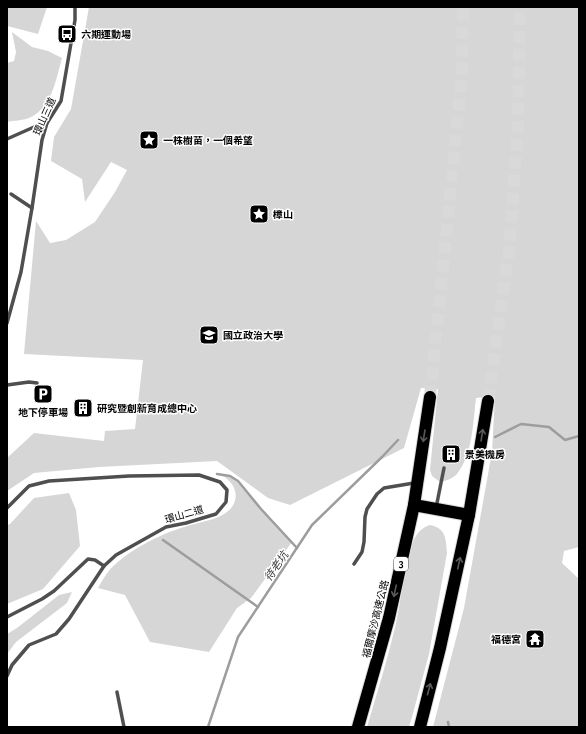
<svg xmlns="http://www.w3.org/2000/svg" width="586" height="734" font-family="Raleway,'Noto Sans TC',sans-serif">
	<rect width="100%" height="100%" fill="#fff"/>
	<g fill="#d6d6d6">
		<path d="M7,7H47L38,34L7,26Z"/>
		<path d="M89,7H579V547L564,551L562,563L579,579V727H433L464,608L492,452L495,396L476,398C473,422 473,454 457,474C452,479 446,481 440,482L432,476L430,470L438,389L421,388L404,448L290,505L268,498L217,461L99,467L34,473L7,491V458L34,433L104,441L105,431L135,429L143,360L24,354L36,221L50,243L66,240L95,222L115,192L127,170L111,162L85,202L82,179L51,161L54,137L71,109Z"/>
		<path d="M12,32L32,47L48,51L62,58C56,79 52,108 29,118C22,121 14,120 7,122V63L14,61L16,52Z"/>
		<path d="M221,475L232,478L237,482L259,508L292,542L251,598L237,608L209,652L150,642L125,595L98,588C101,583 104,577 108,572C123,553 160,534 184,527C196,523 217,520 227,512C242,500 236,482 221,475Z"/>
		<path d="M69,493L76,510L80,546L43,589L7,604V525L10,524L34,498Z"/>
		<path d="M430,525C446,528 446,539 447,553L429,654L412,717L409,727H367C377,693 388,658 396,623C402,596 404,567 413,542C416,534 422,527 430,525Z"/>
		<path d="M72,592L67,603L16,642L7,654V634L17,628L59,595Z"/>
	</g>
	<g fill="none" stroke-linecap="round" stroke-linejoin="round">
		<g stroke="#9d9d9d" stroke-width="2.5">
			<path d="M495,437L521,424L549,427L565,440L579,436"/>
			<path d="M217,474L230,476L238,481L261,509L297,548"/>
			<path d="M163,540L258,607"/>
			<path d="M448,722L449,727"/>
			<path d="M208,727L238,637L312,525L382,457L398,440"/>
		</g>
		<g stroke="#d9d9d9" stroke-width="12" stroke-dasharray="12 6" stroke-linecap="butt">
			<path d="M430,397L462,76L463,7"/>
			<path d="M488,401L510,241L518,125L520,7"/>
		</g>
		<g stroke="#dbdbdb" stroke-width="14">
			<g id="highway">
				<path d="M414,505L469,515"/>
				<path d="M358,727L389,618L414,505L430,397"/>
				<path d="M420,727L440,648L469,515L488,401"/>
			</g>
		</g>
		<g stroke="#4f4f4f" stroke-width="3.5">
			<path d="M7,139L34,127L47,123"/>
			<path d="M11,194L32,208"/>
			<path d="M7,323L21,272L32,208L42,140L47,123L61,101L75,20V7"/>
			<path d="M7,385L29,382L37,383"/>
			<path d="M7,508L29,486L49,481L129,476L199,475L220,482L227,490L226,502L216,514L186,523L166,527L116,555L104,566L69,619L56,634L29,645L12,665L7,676"/>
			<path d="M436,508L444,468"/>
			<path d="M354,564L362,552L364,542L365,517L367,509L377,494L384,488L414,483"/>
			<path d="M7,617L42,599L54,591L88,559L95,560L104,566"/>
			<path d="M117,692L124,727"/>
		</g>
		<use href="#highway" stroke="#000" stroke-width="12"/>
	</g>
	<defs><path id="oneway-shaft" d="M-6 0H5M1.5-3L5.5 0L1.5 3" fill="none" stroke-width="1.6" stroke-linecap="round" stroke-linejoin="round"/></defs>
	<g stroke="#595959">
		<use href="#oneway-shaft" transform="translate(482 435) rotate(-81)"/>
		<use href="#oneway-shaft" transform="translate(424 436) rotate(99)"/>
		<use href="#oneway-shaft" transform="translate(459 563) rotate(-78)"/>
		<use href="#oneway-shaft" transform="translate(395 591) rotate(102)"/>
		<use href="#oneway-shaft" transform="translate(429 689) rotate(-75)"/>
	</g>
	<defs>
		<g id="bus-square" transform="scale(1)"><rect x="-9" y="-9" width="18" height="18" rx="4" fill="#000" stroke="#fff"/><path d="M-5-6H5V4H4V6H2V4H-2V6H-4V4H-5ZM-3.5-4V0h7V-4ZM-3.5 1.2v1.5H-2V1.2ZM2 1.2v1.5H3.5V1.2Z" fill="#fff"/></g>
		<g id="sight-square" transform="scale(1)"><rect x="-9" y="-9" width="18" height="18" rx="4" fill="#000" stroke="#fff"/><path d="M0-6L1.8-2.2L6-1.7L2.9 1.2L3.7 5.4L0 3.3L-3.7 5.4L-2.9 1.2L-6-1.7L-1.8-2.2Z" fill="#fff"/></g>
		<g id="university-square" transform="scale(1)"><rect x="-9" y="-9" width="18" height="18" rx="4" fill="#000" stroke="#fff"/><path d="M0-5L7-2L0 1L-7-2ZM-4 1L0 2.5L4 1V4Q0 6-4 4Z" fill="#fff"/></g>
		<g id="parking-square" transform="scale(1)"><rect x="-9" y="-9" width="18" height="18" rx="4" fill="#000" stroke="#fff"/><path d="M-3.5-5.5H1a3.5 3.5 0 0 1 0 7H-1V5.5H-3.5ZM-1-3.4V-.6H.8a1.4 1.4 0 0 0 0-2.8Z" fill="#fff"/></g>
		<g id="building-square" transform="scale(1)"><rect x="-9" y="-9" width="18" height="18" rx="4" fill="#000" stroke="#fff"/><path d="M-4-6H4V6H1V3H-1V6H-4ZM-2.5-4.3h1.7v1.8h-1.7ZM.8-4.3h1.7v1.8H.8ZM-2.5-1h1.7V.8h-1.7ZM.8-1h1.7V.8H.8Z" fill="#fff"/></g>
		<g id="temple-square" transform="scale(1)"><rect x="-9" y="-9" width="18" height="18" rx="4" fill="#000" stroke="#fff"/><path d="M0-6L5-2H3V0L6.5 2.5H4V6H1.5V3h-3V6H-4V2.5H-6.5L-3 0V-2H-5Z" fill="#fff"/></g>
	</defs>
	<g fill-rule="evenodd">
		<use href="#bus-square" x="67" y="34"/>
		<use href="#sight-square" x="149" y="140"/>
		<use href="#sight-square" x="259" y="214"/>
		<use href="#university-square" x="209" y="335"/>
		<use href="#parking-square" x="43" y="394"/>
		<use href="#building-square" x="83" y="408"/>
		<use href="#building-square" x="451" y="454"/>
		<use href="#temple-square" x="535" y="639"/>
	</g>
	<g text-anchor="middle" stroke-width="3" stroke-linejoin="round" paint-order="stroke">
		<rect fill="#fff" stroke="#4c4c4c" stroke-width="1" x="394" y="557" width="14" height="14" rx="3"/>
		<g font-size="9" font-weight="bold" fill="#000">
			<text x="401" y="567">3</text>
		</g>
		<g font-size="10" font-weight="bold" fill="#000" stroke="#fff" text-anchor="start">
			<text x="81" y="38">六期運動場</text>
			<text x="163" y="144">一株樹苗，一個希望</text>
			<text x="273" y="218">樟山</text>
			<text x="223" y="339">國立政治大學</text>
			<text x="97" y="412">研究暨創新育成總中心</text>
			<text x="43" y="416" text-anchor="middle">地下停車場</text>
			<text x="465" y="458">景美機房</text>
			<text x="521" y="643" text-anchor="end">福德宮</text>
		</g>
		<g font-size="10" fill="#000" stroke="#fff">
			<text transform="translate(44 116) rotate(-66)" y="4">環山三道</text>
			<text transform="translate(184 514) rotate(-16)" y="4">環山二道</text>
			<text transform="translate(375 619) rotate(-76)" y="4">福爾摩沙高速公路</text>
		</g>
		<g font-size="11" font-style="italic" fill="#3e3e3e" stroke="#fff">
			<text transform="translate(276 566) rotate(-56)" y="4">待老坑</text>
		</g>
	</g>
	<rect width="586" height="734" fill="none" stroke="#000000" stroke-width="16"/>
</svg>
